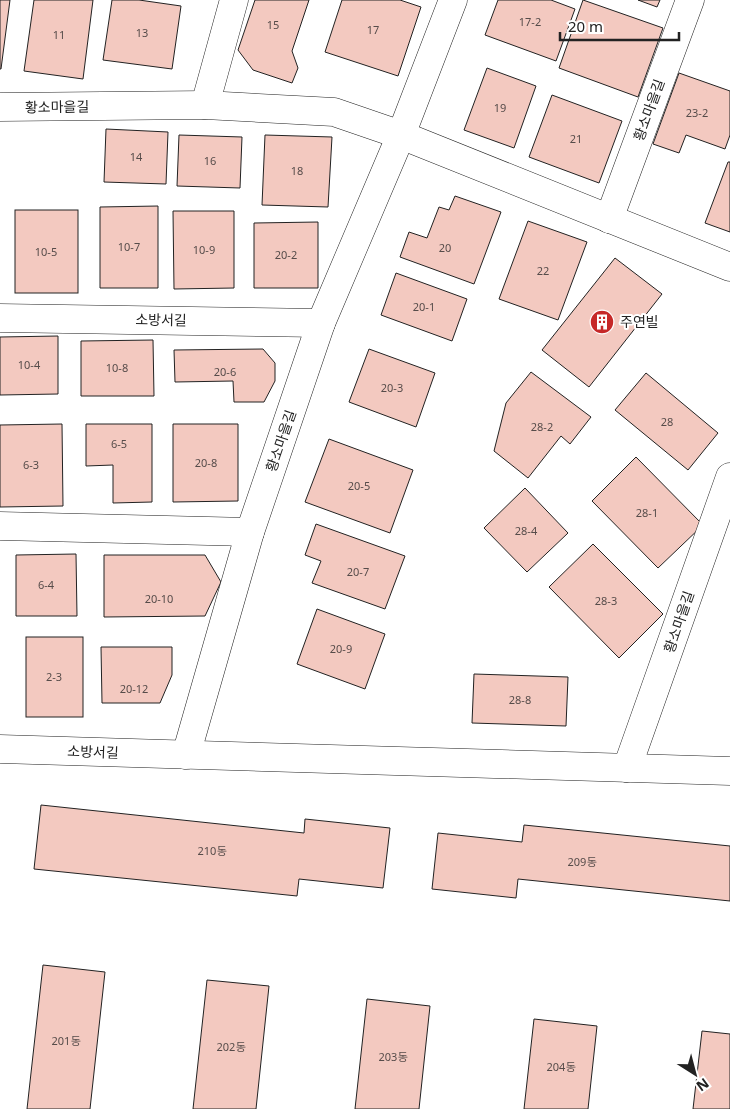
<svg xmlns="http://www.w3.org/2000/svg" width="730" height="1109" font-family="'Noto Sans','Noto Sans KR',sans-serif">
	<rect width="100%" height="100%" fill="#fff"/>
	<g fill="#f3c9c0" stroke="#222">
		<path d="M0,0H10L1,69H0Z"/>
		<path d="M34,0H93L83,79L24,71Z"/>
		<path d="M112,0H139L181,6L172,69L103,60Z"/>
		<path d="M255,0H309L292,51L298,68L292,83L253,70L238,50Z"/>
		<path d="M342,0H400L421,7L398,76L325,52Z"/>
		<path d="M498,0H551L575,9L556,61L485,35Z"/>
		<path d="M583,0L663,28L638,97L559,68Z"/>
		<path d="M638,0H660L657,7Z"/>
		<path d="M487,68L536,86L514,148L464,130Z"/>
		<path d="M679,73L730,91V135L725,149L686,135L679,153L653,144Z"/>
		<path d="M552,95L622,121L599,183L529,157Z"/>
		<path d="M106,129L168,132L166,184L104,182Z"/>
		<path d="M179,135L242,137L240,188L177,186Z"/>
		<path d="M265,135L332,137L328,207L262,205Z"/>
		<path d="M728,162H730V232L705,223Z"/>
		<path d="M455,196L501,212L474,284L400,257L409,232L427,238L439,207L449,210Z"/>
		<path d="M158,206V288H100V207Z"/>
		<rect x="15" y="210" width="63" height="83"/>
		<path d="M173,211H234V288L174,289Z"/>
		<path d="M528,221L587,242L558,320L499,299Z"/>
		<path d="M318,222V288H254V223Z"/>
		<path d="M615,258L662,294L589,387L542,350Z"/>
		<path d="M396,273L467,299L452,341L381,315Z"/>
		<path d="M58,336V394L0,395V337Z"/>
		<path d="M153,340L154,396H81V341Z"/>
		<path d="M263,349L275,363V381L264,402H234L233,381L175,382L174,350Z"/>
		<path d="M369,349L435,373L416,427L349,402Z"/>
		<path d="M531,372L591,417L570,444L561,436L528,478L494,451L506,403Z"/>
		<path d="M646,373L718,433L688,470L615,410Z"/>
		<path d="M62,424L63,506L0,507V425Z"/>
		<path d="M86,424H152V502L113,503V465L86,466Z"/>
		<path d="M173,424H238V501L173,502Z"/>
		<path d="M329,439L413,470L390,533L305,502Z"/>
		<path d="M636,457L703,525L658,568L592,501Z"/>
		<path d="M525,488L568,533L527,572L484,528Z"/>
		<path d="M316,524L405,556L385,609L312,583L321,561L305,555Z"/>
		<path d="M593,544L663,614L619,658L549,587Z"/>
		<path d="M76,554L77,616H16V555Z"/>
		<path d="M104,555H205L221,582L205,616L104,617Z"/>
		<path d="M317,609L385,634L365,689L297,664Z"/>
		<rect x="26" y="637" width="57" height="80"/>
		<path d="M101,647H172V675L160,703H102Z"/>
		<path d="M474,674L568,677L566,726L472,723Z"/>
		<path d="M41,805L304,833L305,819L390,828L383,888L299,879L297,896L34,869Z"/>
		<path d="M524,825L730,846V901L518,879L516,898L432,889L438,833L522,842Z"/>
		<path d="M43,965L105,972L90,1109H27Z"/>
		<path d="M207,980L269,986L256,1109H193Z"/>
		<path d="M367,999L430,1006L419,1109H355Z"/>
		<path d="M534,1019L597,1026L588,1109H524Z"/>
		<path d="M702,1031L730,1034V1109H693Z"/>
	</g>
	<g fill="none" stroke-linecap="round" stroke-linejoin="round">
		<g stroke="#222" stroke-width="29">
			<g id="minor">
				<path d="M205,105L234,0"/>
				<path d="M0,107L205,105L334,112L401,135L730,267"/>
				<path d="M609,219L690,0"/>
				<path d="M0,318L321,323"/>
				<path d="M0,526L250,532"/>
				<path d="M0,749L730,771"/>
				<path d="M186,755L250,532L321,323L401,135L453,0"/>
				<path d="M627,768L730,477"/>
			</g>
		</g>
		<use href="#minor" stroke="#fff" stroke-width="28"/>
	</g>
	<defs>
		<g id="building-disc" transform="scale(1.25)"><circle r="9.5" fill="#c62828" stroke="#fff"/><path d="M-4-6H4V6H1V3H-1V6H-4ZM-2.5-4.3h1.7v1.8h-1.7ZM.8-4.3h1.7v1.8H.8ZM-2.5-1h1.7V.8h-1.7ZM.8-1h1.7V.8H.8Z" fill="#fff"/></g>
	</defs>
	<g fill-rule="evenodd">
		<use href="#building-disc" x="602" y="322"/>
	</g>
	<g text-anchor="middle" stroke-width="4" stroke-linejoin="round" paint-order="stroke">
		<g font-size="11" fill="#564c4a">
			<text x="530" y="26">17-2</text>
			<text x="273" y="29">15</text>
			<text x="373" y="34">17</text>
			<text x="142" y="37">13</text>
			<text x="59" y="39">11</text>
			<text x="500" y="112">19</text>
			<text x="697" y="117">23-2</text>
			<text x="576" y="143">21</text>
			<text x="136" y="161">14</text>
			<text x="210" y="165">16</text>
			<text x="297" y="175">18</text>
			<text x="129" y="251">10-7</text>
			<text x="445" y="252">20</text>
			<text x="204" y="254">10-9</text>
			<text x="46" y="256">10-5</text>
			<text x="286" y="259">20-2</text>
			<text x="543" y="275">22</text>
			<text x="424" y="311">20-1</text>
			<text x="29" y="369">10-4</text>
			<text x="117" y="372">10-8</text>
			<text x="225" y="376">20-6</text>
			<text x="392" y="392">20-3</text>
			<text x="667" y="426">28</text>
			<text x="542" y="431">28-2</text>
			<text x="119" y="448">6-5</text>
			<text x="206" y="467">20-8</text>
			<text x="31" y="469">6-3</text>
			<text x="359" y="490">20-5</text>
			<text x="647" y="517">28-1</text>
			<text x="526" y="535">28-4</text>
			<text x="358" y="576">20-7</text>
			<text x="46" y="589">6-4</text>
			<text x="159" y="603">20-10</text>
			<text x="606" y="605">28-3</text>
			<text x="341" y="653">20-9</text>
			<text x="54" y="681">2-3</text>
			<text x="134" y="693">20-12</text>
			<text x="520" y="704">28-8</text>
			<text x="212" y="855">210동</text>
			<text x="582" y="866">209동</text>
			<text x="66" y="1045">201동</text>
			<text x="231" y="1051">202동</text>
			<text x="393" y="1061">203동</text>
			<text x="561" y="1071">204동</text>
		</g>
		<g font-size="14" fill="#222" stroke="#fff">
			<text transform="translate(57 107) rotate(-1)" y="5">황소마을길</text>
			<text transform="translate(649 110) rotate(-70)" y="5">황소마을길</text>
			<text transform="translate(161 320) rotate(1)" y="5">소방서길</text>
			<text transform="translate(281 441) rotate(-71)" y="5">황소마을길</text>
			<text transform="translate(679 622) rotate(-71)" y="5">황소마을길</text>
			<text transform="translate(93 752) rotate(2)" y="5">소방서길</text>
		</g>
		<g font-size="14" fill="#222" stroke="#fff" text-anchor="start">
			<text x="620" y="327">주연빌</text>
		</g>
	</g>
	<g transform="translate(695 1074) rotate(144)" stroke="#ffffff" stroke-width="4" paint-order="stroke">
	<path d="M0-4L9 19L0 12L-9 19Z" fill="#222222"/>
	<text y="-8" font-size="14" font-weight="bold" text-anchor="middle" fill="#222222">N</text>
	</g>
	<path d="M560 32v8h119v-8" fill="none" stroke="#222222" stroke-width="2.5"/>
	<text x="568" y="32" font-size="15" fill="#222222" stroke="#ffffff" stroke-width="4" paint-order="stroke">20 m</text>
</svg>
